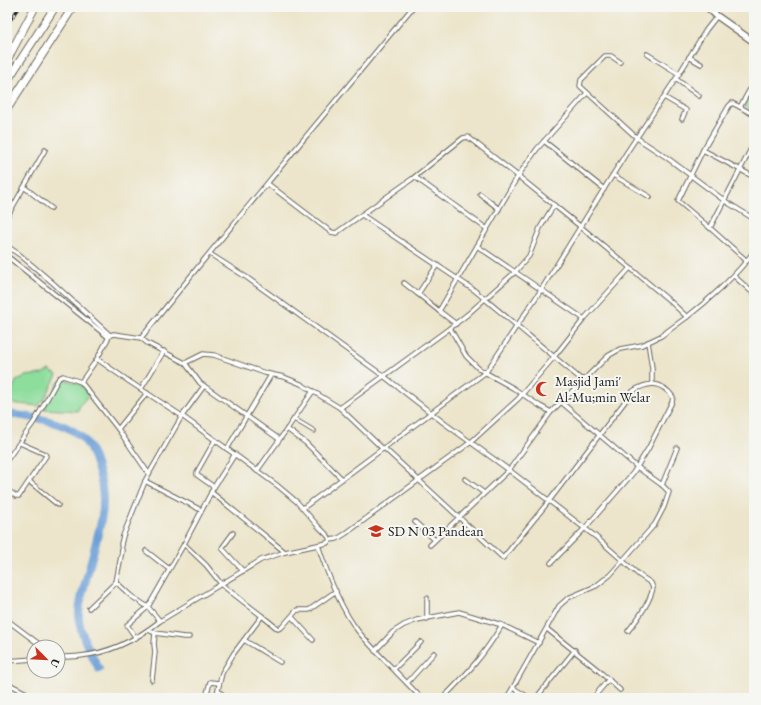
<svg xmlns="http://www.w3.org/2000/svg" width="761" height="705" font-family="'EB Garamond',serif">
	<rect width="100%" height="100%" fill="#f6f6f2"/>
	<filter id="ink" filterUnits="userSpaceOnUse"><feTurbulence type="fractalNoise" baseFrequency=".025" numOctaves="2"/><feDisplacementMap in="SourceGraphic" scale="8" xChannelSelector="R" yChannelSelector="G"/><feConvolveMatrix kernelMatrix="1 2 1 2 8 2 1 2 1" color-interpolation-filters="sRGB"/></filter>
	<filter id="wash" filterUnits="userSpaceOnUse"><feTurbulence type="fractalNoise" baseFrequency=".012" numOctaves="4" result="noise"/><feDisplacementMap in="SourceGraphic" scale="16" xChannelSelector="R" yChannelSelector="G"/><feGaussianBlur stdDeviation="0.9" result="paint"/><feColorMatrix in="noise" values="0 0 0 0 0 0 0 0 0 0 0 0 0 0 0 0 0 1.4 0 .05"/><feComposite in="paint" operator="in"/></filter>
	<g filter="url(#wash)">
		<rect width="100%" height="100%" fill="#ece5cb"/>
		<g fill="#8ddd9c" stroke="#547c5c">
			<path d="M754,88V112L744,106Z"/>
			<path d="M49,370L57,375L44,400L41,402L39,406L7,403V399L17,380L22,379L25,376L42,374Z"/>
			<path d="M63,379L80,384L89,395L80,405L78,411L44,409L58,383Z"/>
		</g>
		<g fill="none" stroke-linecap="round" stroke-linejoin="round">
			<path stroke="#6b9ed7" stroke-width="8" d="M7,414C33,417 75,421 89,447C92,453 95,460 97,467C103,484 105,502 101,521C97,540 91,560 86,580C83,591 79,603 79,615C78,632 92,655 99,669"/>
		</g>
	</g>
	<g filter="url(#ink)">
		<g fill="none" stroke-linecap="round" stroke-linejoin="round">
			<g stroke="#656259" stroke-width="5.5">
				<g id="street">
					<path d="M647,54L679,74"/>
					<path d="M689,57L701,64"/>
					<path d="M620,62L611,56H605L581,80L580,86L637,138L666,157L725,201L754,219"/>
					<path d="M676,79L699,96"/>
					<path d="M754,82L740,107L754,115"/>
					<path d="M664,97L686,110L682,119"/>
					<path d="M740,107L732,103L729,106L703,150L678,201L710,228L747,261"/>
					<path d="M544,141L604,189"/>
					<path d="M703,150L754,177"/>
					<path d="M613,175L650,197"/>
					<path d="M415,177L487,229"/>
					<path d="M268,184L331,232L336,233L412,179L463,138L468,137L518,176L581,227L671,302L687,317C708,301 739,273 754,251"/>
					<path d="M24,187L51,208"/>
					<path d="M480,194L499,209"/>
					<path d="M362,215L474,290L582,380"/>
					<path d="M7,217L45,150"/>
					<path d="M710,228L754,143"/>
					<path d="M7,246L20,255L53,283L110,335L114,334L141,338L147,343L185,363L200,383L279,439"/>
					<path d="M477,246L584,319"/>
					<path d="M210,254L246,277L385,377L444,423L509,470L596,537L639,575L651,583L653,588C650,602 637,620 628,631"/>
					<path d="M7,256L108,337"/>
					<path d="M437,265L418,294L439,311"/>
					<path d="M734,276L754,294"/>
					<path d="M404,283L418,294"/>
					<path d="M456,324L439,311L442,306L518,176L537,149L587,93"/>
					<path d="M450,328L466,356L479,369L513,388L540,406L551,412"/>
					<path d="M110,335L97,359L130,382L182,416L278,486L297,502L317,525L328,536L330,540"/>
					<path d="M141,338L198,267L413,7"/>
					<path d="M648,342L652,368V383"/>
					<path d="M185,363L203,354L214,355L265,373L284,377L301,384L340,408L383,449"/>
					<path d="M81,382L118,429L149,474"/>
					<path d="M141,389L164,351"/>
					<path d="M340,408L450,328L468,314L515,272L529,256L540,228L554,205"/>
					<path d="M294,419L314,431"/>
					<path d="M118,429L147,393"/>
					<path d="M287,429L306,443L342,479"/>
					<path d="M384,448L503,558L549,501L633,391C649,381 661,381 673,397L672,402L648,449L633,473L585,528L551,563"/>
					<path d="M227,449L271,375"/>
					<path d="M7,460L34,422L59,378L63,376L81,382L97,359"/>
					<path d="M257,471L287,429L313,391"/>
					<path d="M465,479L484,493"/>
					<path d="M145,481L201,510"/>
					<path d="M30,482L58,505"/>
					<path d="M662,485L677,448"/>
					<path d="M214,487L197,475V472L215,440"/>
					<path d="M7,490L16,496H19L46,456L45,454L20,443"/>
					<path d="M211,492L285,552"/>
					<path d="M303,508L486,372L541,290L627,152L679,74L706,30L717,16"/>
					<path d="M415,522L435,540"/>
					<path d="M233,533L222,548L243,571"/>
					<path d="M184,544L206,565L222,585L262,616L278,629L282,627L297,610H309L336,591"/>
					<path d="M318,545C327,573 340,608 358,631C377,654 401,676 421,698"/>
					<path d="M430,545L509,470L551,412L608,356L620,349L642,345L661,336L687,317"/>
					<path d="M146,551L169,569"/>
					<path d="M427,598V619"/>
					<path d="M89,608L116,582"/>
					<path d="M292,617L313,640"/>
					<path d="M7,620L43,647"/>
					<path d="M160,621L148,607L184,544L214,487L235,454"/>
					<path d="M547,629L598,670L620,690"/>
					<path d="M148,630L155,633L154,644L155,652L152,680"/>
					<path d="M155,633L184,637H189"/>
					<path d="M136,638L127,625L148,607L131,596L116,582L122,551L121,544L123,536L146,479L182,416L204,386"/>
					<path d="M244,640L280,662"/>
					<path d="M375,651L393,632L404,625L417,620L459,612L502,625L539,643"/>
					<path d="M58,657C65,657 72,657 80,656C110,653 136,640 160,621L261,560L285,552L327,543L330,540L337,539L345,534L471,442L518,399L554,357L584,319L630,268"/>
					<path d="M7,661L34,659"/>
					<path d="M394,669L421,642"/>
					<path d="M7,683L36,698"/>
					<path d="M407,683L434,653"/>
					<path d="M513,688L530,698"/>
					<path d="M218,691L227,698"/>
					<path d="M21,698L24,692"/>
					<path d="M206,698L210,682L219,683"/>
					<path d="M216,698L222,673L234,653L262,616"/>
					<path d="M443,698C467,674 484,655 502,625"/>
					<path d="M507,698L559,606L568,598L596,586L610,575L655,524L664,507L669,492L662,485L637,467L561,402"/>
					<path d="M536,698L575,650"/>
					<path d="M593,698L609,679"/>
				</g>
			</g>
			<g stroke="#656259" stroke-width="8">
				<path id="secondary" d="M707,7L717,16L754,42"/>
			</g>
			<g stroke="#656259" stroke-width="9">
				<g id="highway">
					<path d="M7,60L35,7"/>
					<path d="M7,81L55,7"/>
					<path d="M7,109L73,7"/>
				</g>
			</g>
			<use href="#street" stroke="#fff" stroke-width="3.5"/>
			<use href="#secondary" stroke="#fff" stroke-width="5.5"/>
			<use href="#highway" stroke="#fff" stroke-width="7"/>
			<g stroke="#1c1c1c" stroke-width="3">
				<path id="rail" d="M7,24L20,7"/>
			</g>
			<use href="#rail" stroke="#f6f6f2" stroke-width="1.5" stroke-dasharray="4.5" stroke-linecap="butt"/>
		</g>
	</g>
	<defs>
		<g id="mosque-bare" transform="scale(1.2)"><path d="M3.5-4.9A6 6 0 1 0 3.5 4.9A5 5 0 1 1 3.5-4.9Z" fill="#c8321e" stroke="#f6f6f2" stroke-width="2.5" paint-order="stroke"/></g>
		<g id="school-bare" transform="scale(1.2)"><path d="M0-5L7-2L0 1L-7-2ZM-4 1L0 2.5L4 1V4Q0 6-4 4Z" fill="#c8321e" stroke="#f6f6f2" stroke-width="2.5" paint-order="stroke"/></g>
	</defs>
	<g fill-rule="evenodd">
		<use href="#mosque-bare" x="543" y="389"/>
		<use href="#school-bare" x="376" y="531"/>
	</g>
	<g text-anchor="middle" stroke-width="4" stroke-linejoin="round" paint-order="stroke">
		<g font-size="14" fill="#1c1c1c" stroke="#f6f6f2" text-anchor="start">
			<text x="555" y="386">Masjid Jami'<tspan x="555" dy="16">Al-Mu;min Welar</tspan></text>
			<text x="388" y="536">SD N 03 Pandean</text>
		</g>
	</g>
	<rect width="761" height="705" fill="none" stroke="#f6f6f2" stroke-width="24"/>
	<g transform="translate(46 659) rotate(114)"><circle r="19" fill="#f6f6f2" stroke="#9f9f9c"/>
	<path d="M0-3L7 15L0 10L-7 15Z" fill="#c8321e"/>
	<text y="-6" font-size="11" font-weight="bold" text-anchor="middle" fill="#1c1c1c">U</text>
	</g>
</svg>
